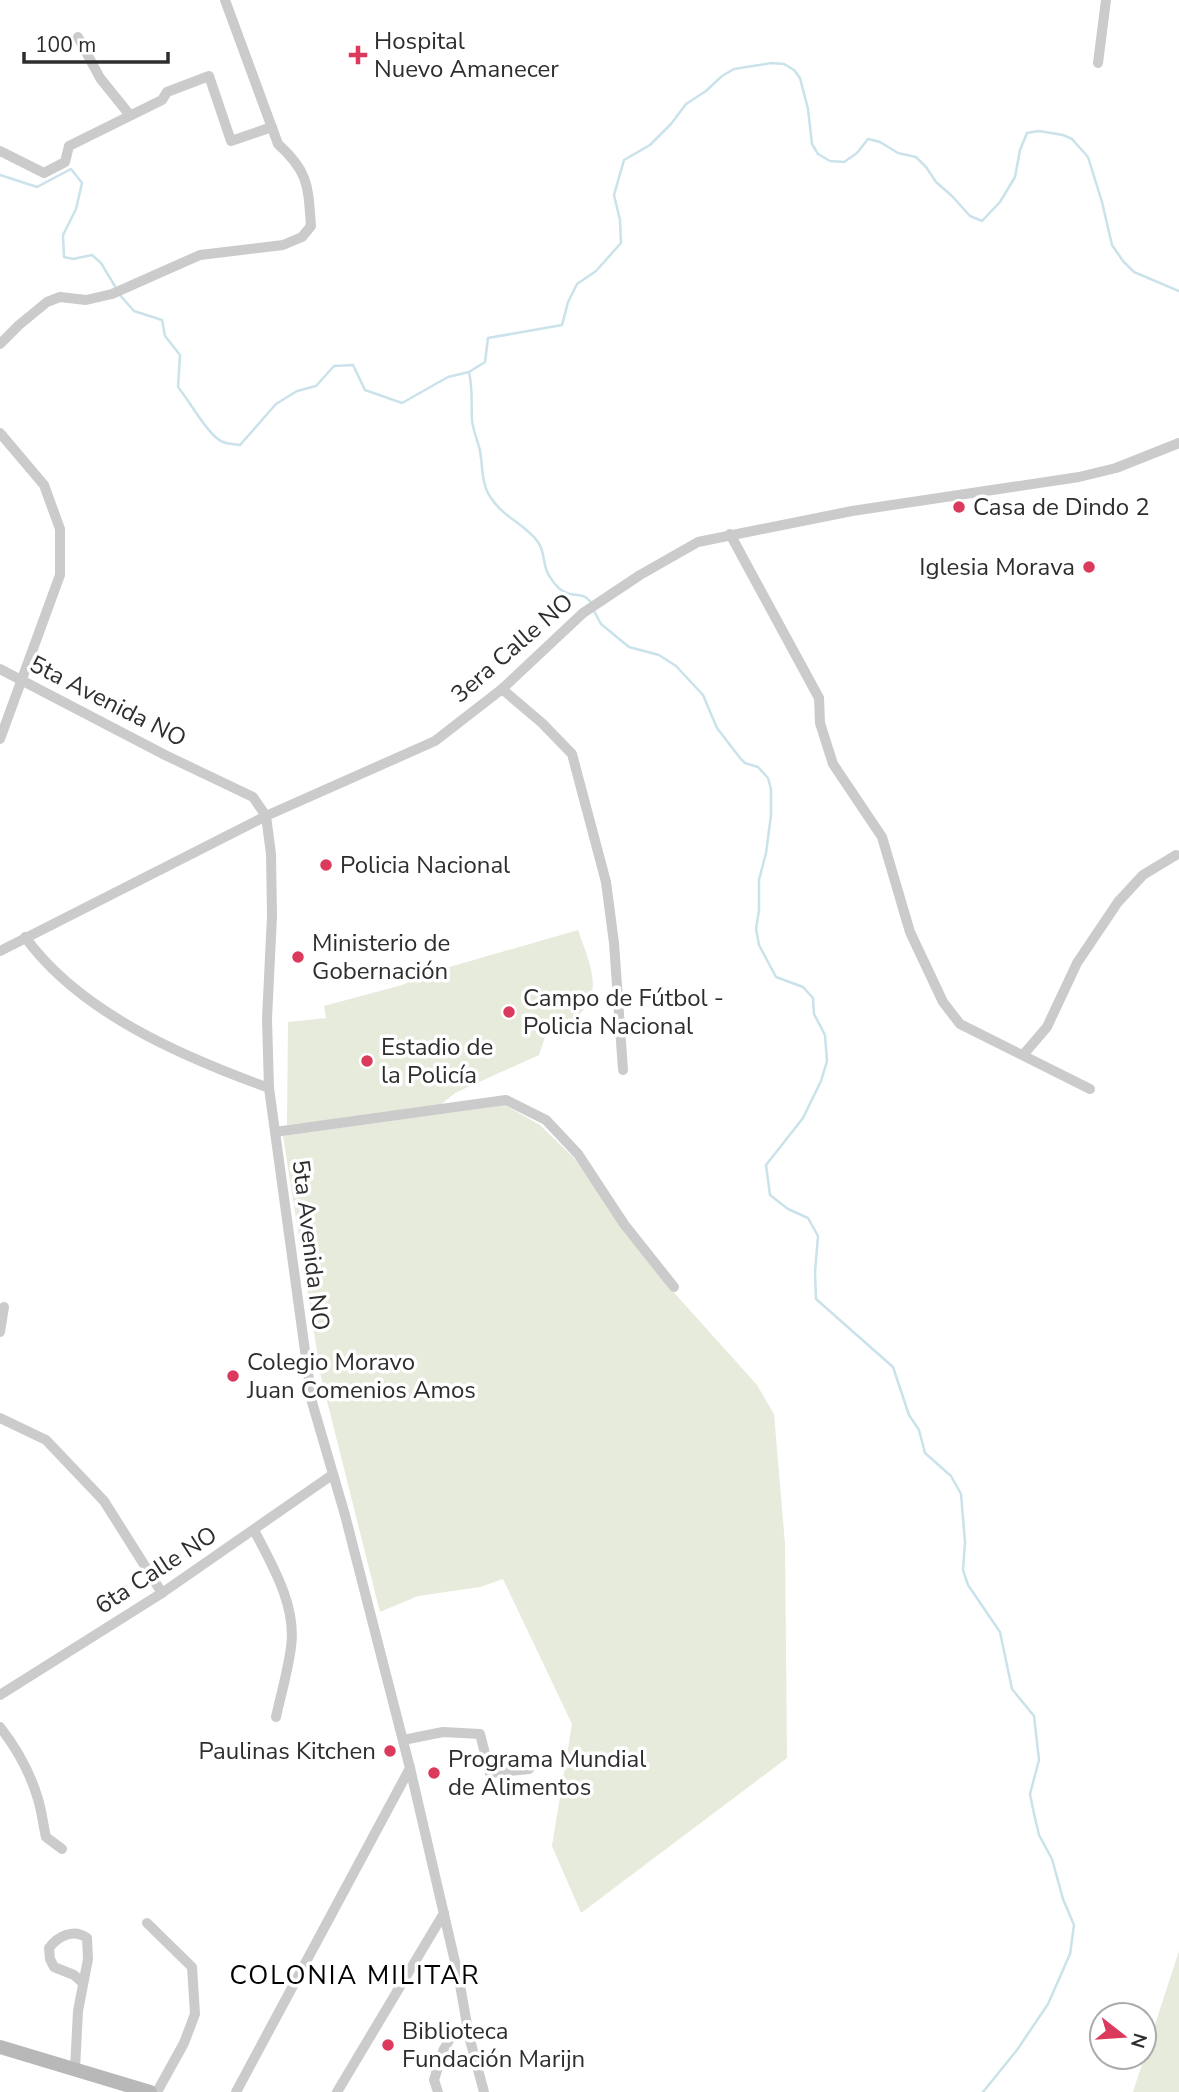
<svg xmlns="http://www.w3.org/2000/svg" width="1179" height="2092" font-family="'Nunito Sans',sans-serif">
	<rect width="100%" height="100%" fill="#fff"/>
	<g fill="#e6ebdc">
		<path d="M578,930C588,960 608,996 573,1019C566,1023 556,1025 548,1028L539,1055L455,1093L439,1106L394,1114L287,1125L288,1022L326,1018L324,1006L402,985L432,972Z"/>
		<path d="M505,1105L540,1125L573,1157L669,1287L757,1385L774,1414L785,1544L787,1758L581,1913L552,1846L572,1724L503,1579L480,1587L418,1596L380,1612L321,1377L283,1136Z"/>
		<path d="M1179,1951V2092H1133Z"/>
	</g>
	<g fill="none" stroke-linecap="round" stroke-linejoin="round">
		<g stroke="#cae2ea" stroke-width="2.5">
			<path d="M0,175L37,187L71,169L82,183L76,209L63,235L64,257L73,259L92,255L101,263L116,288"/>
			<path d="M119,294L134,311L162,320L165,336L180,355L178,387C189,400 209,437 223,442C228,444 235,444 240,445L276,404L297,391L316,386L334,366L353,365L365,390L402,403L448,377L469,372L485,362L488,338L562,325L568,302L577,284L596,271L621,243L620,220L614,195L624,160L650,145L671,124L686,104L706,91L722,76L734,69L772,63L784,64L794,70L800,78L808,109L812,144L818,154L830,161L844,162L857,153L868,139L880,142L898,153L916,157L926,167L936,182L952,196L970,216L982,221L1000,202L1015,177L1020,150L1027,133L1039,131L1063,135L1072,139L1088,157L1102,202L1112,245L1123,261L1134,272L1179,291"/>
			<path d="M469,372C473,391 471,401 472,420C473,431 478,441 480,451C483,467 481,484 491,498C503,517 526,525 538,542C546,553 542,567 550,577C554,584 562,593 570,594C582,596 585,594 593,605"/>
			<path d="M594,611L601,624L629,647L659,655L676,666L703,695L717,728L740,758L745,763L758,767L768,778L771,789V815L766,853L759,880V910L756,929L759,945L776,977L803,987L813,998L814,1014L825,1035L827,1061L821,1081L803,1118L766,1165L770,1195L788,1209L808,1218L818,1236L815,1272L816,1299L893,1367L909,1415L919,1430L925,1453L951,1476L961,1494L965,1542L963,1570L968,1585L1000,1632L1012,1689L1034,1716L1039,1760L1030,1794L1033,1809L1039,1835L1052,1859L1063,1899L1074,1925L1070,1954L1048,2004L1017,2050L983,2092"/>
		</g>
		<g stroke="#cbcbcb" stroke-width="10">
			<path d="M78,37L100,78L129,114"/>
			<path d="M1098,63L1106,0"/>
			<path d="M0,151L44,173L65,162L69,146L162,100L167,92L209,76L231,141L272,127"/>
			<path d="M0,344L19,325L47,302L60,297L86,300L112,294L200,255L283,245L302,237L311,226C308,186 309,172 278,144L225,0"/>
			<path d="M0,433L44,485L60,529V575L0,739"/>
			<path d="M730,534L819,698L820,723L833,764L882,837L910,932L943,1002L960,1024L1090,1089"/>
			<path d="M0,669L165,755L253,797L266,816L271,854L272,916L267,1019L269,1088L312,1402L345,1515L410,1768L459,1979L469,2036L484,2092"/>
			<path d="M502,689L542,723L572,754L606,882L614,943L623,1070"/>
			<path d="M25,937C80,1013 183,1057 269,1088"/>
			<path d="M0,951L266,816L435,741L502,689L583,613L640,575L698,542L852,511L1079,477L1116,468L1179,443"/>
			<path d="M1023,1055L1047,1027L1077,963L1118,902L1143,875L1176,855"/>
			<path d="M275,1132L506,1100L546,1120L578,1154L624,1224L674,1287"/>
			<path d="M0,1332L4,1307"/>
			<path d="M0,1418L46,1440L104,1501L162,1593"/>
			<path d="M254,1530C272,1565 297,1606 291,1647C288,1671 281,1694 276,1717"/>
			<path d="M0,1695L162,1593L332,1475"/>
			<path d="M0,1727C18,1750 30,1772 38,1799C42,1812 43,1825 46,1837L62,1849"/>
			<path d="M403,1740L443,1732L480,1734L490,1773L529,1769"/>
			<path d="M147,1923L192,1967L195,2014L184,2043L157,2092"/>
			<path d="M75,2069L78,2011L88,1959L87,1938C74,1928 58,1936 49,1948L50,1959L54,1967L74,1975L83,1983"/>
			<path d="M236,2092L410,1768"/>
			<path d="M337,2092L444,1913"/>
			<path d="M438,2092L434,2080L443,2051L452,2035L467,2026"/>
		</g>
		<path stroke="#b8b8b8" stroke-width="14" d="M0,2047L150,2092"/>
	</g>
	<g fill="#db3a5c" stroke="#fff" stroke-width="2.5">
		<path d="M354.5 44.5h7v7h7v7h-7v7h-7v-7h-7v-7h7z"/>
		<circle cx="959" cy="507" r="7"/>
		<circle cx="1089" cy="567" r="7"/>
		<circle cx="326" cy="865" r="7"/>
		<circle cx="298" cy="957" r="7"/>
		<circle cx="509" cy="1012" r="7"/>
		<circle cx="367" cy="1061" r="7"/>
		<circle cx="233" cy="1376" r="7"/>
		<circle cx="390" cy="1751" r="7"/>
		<circle cx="434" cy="1773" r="7"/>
		<circle cx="388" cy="2045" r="7"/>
	</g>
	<g text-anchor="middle" stroke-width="7" stroke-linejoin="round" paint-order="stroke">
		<g font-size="24" fill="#2e2e2e" stroke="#fff" text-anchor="start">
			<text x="374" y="49">Hospital<tspan x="374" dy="28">Nuevo Amanecer</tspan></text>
			<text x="973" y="515">Casa de Dindo 2</text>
			<text x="1075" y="575" text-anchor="end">Iglesia Morava</text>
			<text x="340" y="873">Policia Nacional</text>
			<text x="312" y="951">Ministerio de<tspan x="312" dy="28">Gobernación</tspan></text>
			<text x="523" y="1006">Campo de Fútbol -<tspan x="523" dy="28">Policia Nacional</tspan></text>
			<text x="381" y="1055">Estadio de<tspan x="381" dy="28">la Policía</tspan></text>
			<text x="247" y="1370">Colegio Moravo<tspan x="247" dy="28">Juan Comenios Amos</tspan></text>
			<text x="376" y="1759" text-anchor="end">Paulinas Kitchen</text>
			<text x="448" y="1767">Programa Mundial<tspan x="448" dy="28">de Alimentos</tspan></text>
			<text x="402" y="2039">Biblioteca<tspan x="402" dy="28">Fundación Marijn</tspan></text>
		</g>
		<g font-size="24" fill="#2e2e2e" stroke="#fff">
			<text transform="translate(512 648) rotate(-41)" y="8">3era Calle NO</text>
			<text transform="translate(108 701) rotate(27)" y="8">5ta Avenida NO</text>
			<text transform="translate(311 1245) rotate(83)" y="8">5ta Avenida NO</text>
			<text transform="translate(156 1570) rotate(-33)" y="8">6ta Calle NO</text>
		</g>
		<g font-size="26" letter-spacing="2" fill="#000" stroke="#fff">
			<text x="355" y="1984">COLONIA MILITAR</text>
		</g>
	</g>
	<g transform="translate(1123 2036) rotate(107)"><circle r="33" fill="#ffffff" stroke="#ababab" stroke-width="2"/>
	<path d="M0-5L12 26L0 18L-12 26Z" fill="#db3a5c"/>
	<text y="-10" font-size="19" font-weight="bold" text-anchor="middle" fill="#2e2e2e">N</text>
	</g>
	<path d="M24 52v10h144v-10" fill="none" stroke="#2e2e2e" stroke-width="3.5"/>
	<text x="35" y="52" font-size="21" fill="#2e2e2e" stroke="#ffffff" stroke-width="5" paint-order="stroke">100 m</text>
</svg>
